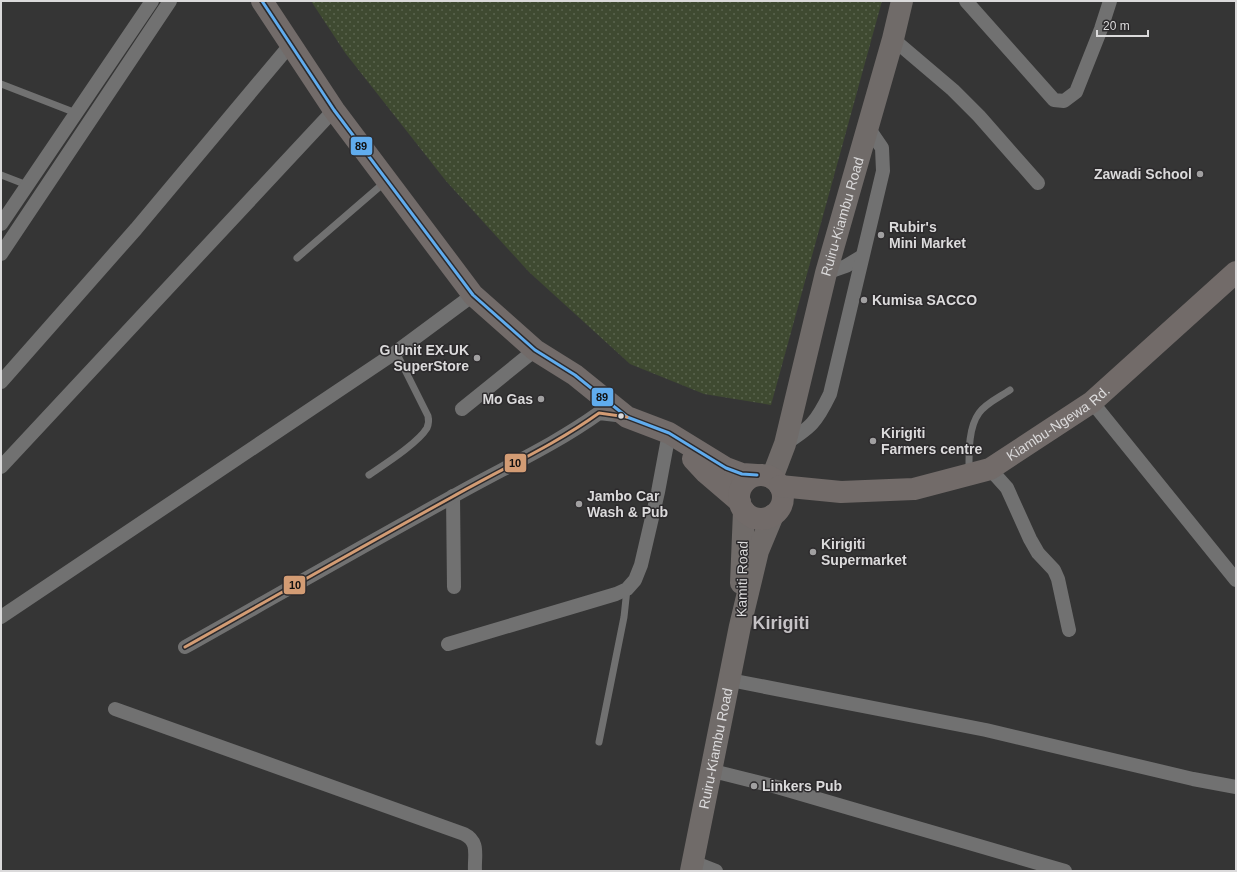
<svg xmlns="http://www.w3.org/2000/svg" width="1237" height="872" font-family="Helvetica,sans-serif">
	<defs>
		<pattern id="grass-dots" width="8" height="8" patternUnits="userSpaceOnUse"><rect width="8" height="8" fill="#3f4a31"/><path d="M2 2h.1M6 6h.1" fill="none" stroke="#5a644e" stroke-width="1.8" stroke-linecap="round"/></pattern>
	</defs>
	<rect width="100%" height="100%" fill="#353535"/>
	<path fill="url(#grass-dots)" d="M311,1H882L771,405L704,394L630,364L529,272L446,181L346,54Z"/>
	<g fill="none" stroke-linecap="round" stroke-linejoin="round">
		<g stroke="#717171" stroke-width="7">
			<path d="M1,84L76,113"/>
			<path d="M1,175L27,185"/>
			<path d="M297,258L385,182"/>
			<path d="M969,472C969,454 968,428 979,413C986,403 1000,397 1010,390"/>
			<path d="M369,475C385,464 418,443 427,428C429,423 429,420 428,416L396,352"/>
			<path d="M599,742L624,617L627,589"/>
		</g>
		<g stroke="#717171" stroke-width="14">
			<path d="M966,1L1054,100L1064,101L1076,92L1101,29L1110,1"/>
			<path d="M893,39L953,90L979,116L1038,183"/>
			<path d="M1,224L152,1"/>
			<path d="M1,254L170,1"/>
			<path d="M826,273L846,266L861,257"/>
			<path d="M1,382L136,229L291,44"/>
			<path d="M1092,402L1236,580"/>
			<path d="M462,409L535,350"/>
			<path d="M785,444C811,427 816,423 830,394L883,171L882,148L867,126"/>
			<path d="M1,467L334,110"/>
			<path d="M990,469L1007,488L1030,539L1038,553L1054,570L1058,579L1069,630"/>
			<path d="M453,496L454,587"/>
			<path d="M1,617L396,352L473,295"/>
			<path d="M448,644L616,594L627,589L635,580L641,565L658,492L669,433"/>
			<path d="M185,647C274,597 363,546 452,497C501,469 553,446 599,413L625,416"/>
			<path d="M730,680L986,730L1193,779L1236,787"/>
			<path d="M115,709L464,834C480,842 474,856 475,871"/>
			<path d="M713,771L777,787L1065,871"/>
			<path d="M693,862L716,871"/>
		</g>
		<g stroke="#706b69" stroke-width="22">
			<path id="s1" d="M772,478L785,444L826,273L893,39L902,1"/>
			<path d="M741,583L744,511"/>
			<path id="s2" d="M691,871L740,626L758,551L773,515"/>
		</g>
		<g stroke="#726b69" stroke-width="22">
			<path d="M262,1L334,110L473,295L535,350L575,375L627,417L669,433L726,468L742,474L757,475"/>
			<path d="M693,459L706,473L740,502"/>
			<circle cx="761" cy="497" r="22"/>
			<path id="s3" d="M780,486L841,492L914,489L990,469L1092,402L1236,272"/>
		</g>
		<g stroke="#2c2a2c" stroke-width="6">
			<path id="bus-1" d="M262,1L334,110L473,295L535,350L575,375L627,417L669,433L726,468L742,474L757,475"/>
		</g>
		<g stroke="#2c2a2c" stroke-width="6">
			<path id="bus-2" d="M185,647C274,597 363,546 452,497C501,469 553,446 599,413L627,417"/>
		</g>
		<use href="#bus-1" stroke="#60acee" stroke-width="3"/>
		<use href="#bus-2" stroke="#d39c74" stroke-width="3"/>
	</g>
	<g fill="#a1a0a1" stroke="#2c2a2c" stroke-width="1.5">
		<circle cx="1200" cy="174" r="4"/>
		<circle cx="881" cy="235" r="4"/>
		<circle cx="864" cy="300" r="4"/>
		<circle cx="477" cy="358" r="4"/>
		<circle cx="541" cy="399" r="4"/>
		<circle cx="873" cy="441" r="4"/>
		<circle cx="579" cy="504" r="4"/>
		<circle cx="813" cy="552" r="4"/>
		<circle cx="754" cy="786" r="4"/>
	</g>
	<circle fill="#dbdadb" stroke="#2c2a2c" stroke-width="1.5" cx="621" cy="416" r="3.5"/>
	<g text-anchor="middle" stroke-width="3" stroke-linejoin="round" paint-order="stroke">
		<g font-size="14" font-weight="bold" fill="#dbdadb" stroke="#2c2a2c" text-anchor="start">
			<text x="1192" y="179" text-anchor="end">Zawadi School</text>
			<text x="889" y="232">Rubir's<tspan x="889" dy="16">Mini Market</tspan></text>
			<text x="872" y="305">Kumisa SACCO</text>
			<text x="469" y="355" text-anchor="end">G Unit EX-UK<tspan x="469" dy="16">SuperStore</tspan></text>
			<text x="533" y="404" text-anchor="end">Mo Gas</text>
			<text x="881" y="438">Kirigiti<tspan x="881" dy="16">Farmers centre</tspan></text>
			<text x="587" y="501">Jambo Car<tspan x="587" dy="16">Wash &amp; Pub</tspan></text>
			<text x="821" y="549">Kirigiti<tspan x="821" dy="16">Supermarket</tspan></text>
			<text x="762" y="791">Linkers Pub</text>
		</g>
		<g font-size="14" fill="#dbdadb" stroke="#2c2a2c">
			<text dy="5" stroke="none"><textPath href="#s1" startOffset="271">Ruiru-Kiambu Road</textPath></text>
			<text dy="5" stroke="none"><textPath href="#s3" startOffset="295">Kiambu-Ngewa Rd.</textPath></text>
			<text transform="translate(742 579) rotate(-89)" y="5">Kamiti Road</text>
			<text dy="5" stroke="none"><textPath href="#s2" startOffset="125">Ruiru-Kiambu Road</textPath></text>
		</g>
		<g font-size="18" font-weight="bold" fill="#c5c2c5" stroke="#2c2a2c">
			<text x="781" y="629">Kirigiti</text>
		</g>
	</g>
	<g stroke="#2c2a2c" stroke-width="1.5">
		<rect x="350" y="136" width="23" height="20" rx="4" fill="#60acee"/>
		<rect x="591" y="387" width="23" height="20" rx="4" fill="#60acee"/>
		<rect x="504" y="453" width="23" height="20" rx="4" fill="#d39c74"/>
		<rect x="283" y="575" width="23" height="20" rx="4" fill="#d39c74"/>
	</g>
	<g font-size="11" text-anchor="middle" font-weight="bold" fill="#111">
		<text x="361" y="150">89</text>
		<text x="602" y="401">89</text>
		<text x="515" y="467">10</text>
		<text x="295" y="589">10</text>
	</g>
	<rect width="1237" height="872" fill="none" stroke="#dbdadb" stroke-width="4"/>
	<path d="M1097 30v6h51v-6" fill="none" stroke="#dbdadb" stroke-width="2"/>
	<text x="1103" y="30" font-size="12" fill="#dbdadb" stroke="#2c2a2c" stroke-width="3" paint-order="stroke">20 m</text>
</svg>
